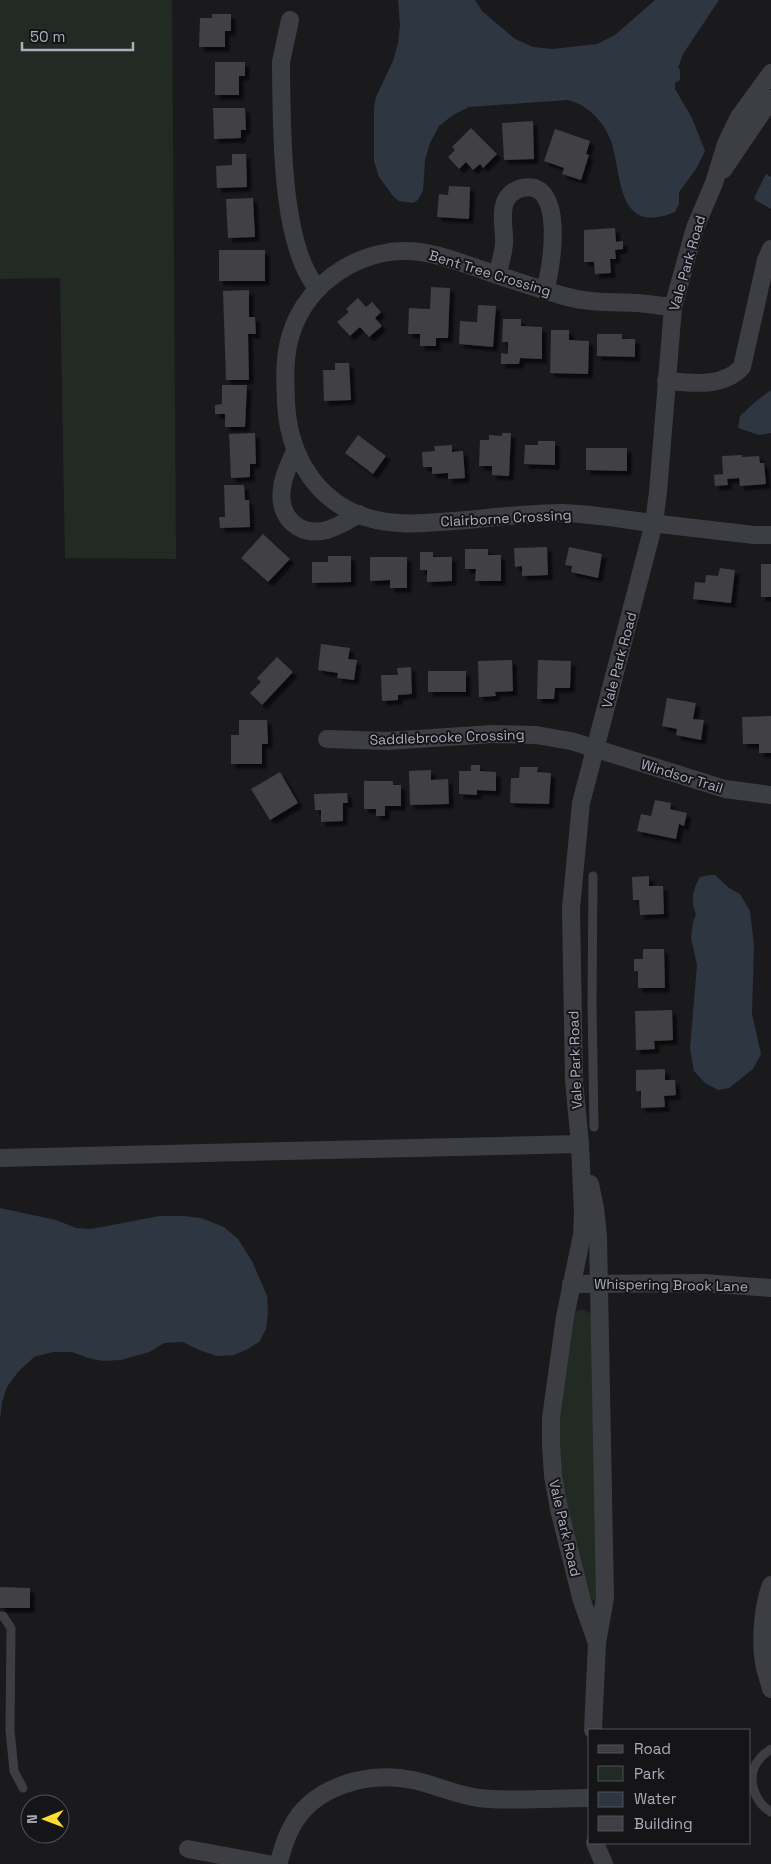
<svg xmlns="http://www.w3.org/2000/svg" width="771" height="1864" font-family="'Space Grotesk',sans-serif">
	<defs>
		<filter id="shadow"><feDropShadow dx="4.5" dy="4.5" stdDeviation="1" flood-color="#0009"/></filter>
	</defs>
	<rect width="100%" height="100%" fill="#1a1a1d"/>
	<g fill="#212b24">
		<path d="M0,0H172L176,559L65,558L60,278L0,279Z"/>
		<path d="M579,1310H585L592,1315L598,1599L591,1601L567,1523L556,1447L574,1313Z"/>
	</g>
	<g fill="#2e3642">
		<path d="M398,0H475L482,11L515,39L533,47L553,49L597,44L615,35L655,0H719L683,54L678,68L680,69V80L675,83V89L692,118L705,151L696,169L679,192V204L675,212C616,236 623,177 611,141C604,122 588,105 568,100L469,107L453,115L439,126L430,143L425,160L423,191L418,200L413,203L399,201L393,196L379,177L374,161V107L376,97L393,61L398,43L400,25Z"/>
		<path d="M766,174L771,177V209L757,201L754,198Z"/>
		<path d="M771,390V433L759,435L738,428L740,416L755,402Z"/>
		<path d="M709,875H715L729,888L740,894L750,911L754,946L752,1014L761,1054L753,1069L729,1088L718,1090L705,1083L694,1071L690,1048L697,965L691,938L693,922L696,914C690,900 693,890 700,877Z"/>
		<path d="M0,1208L56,1220L76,1228L91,1229L159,1216H184L201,1218L224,1227L238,1239L252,1261L267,1296L268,1312L266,1329L259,1342L246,1350L234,1355L217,1356L199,1350L183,1342L164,1343L149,1352L121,1360L103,1361L88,1358L72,1352H53L34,1357L18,1372L7,1387L2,1402L0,1420Z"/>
	</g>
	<g fill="#403f45" filter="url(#shadow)">
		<path d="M212,14H231V31H225V47H199L200,18H212Z"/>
		<path d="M215,62H245V76H239V95H215Z"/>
		<path d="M213,108H245L246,130H241V138L214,139Z"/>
		<path d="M533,121L534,159L504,160L502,123Z"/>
		<path d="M471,128L497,154L483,168L480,164L473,170L466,162L459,169L448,157L455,150L452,147Z"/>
		<path d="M555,129L590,141L586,154L589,155L581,180L562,174L564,168L544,161Z"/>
		<path d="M232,154H246L247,187L217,188L216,166L232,165Z"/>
		<path d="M449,186L470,187L469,219L437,217L439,194L448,195Z"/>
		<path d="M253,198L255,237L228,238L226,199Z"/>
		<path d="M615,228L616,242L623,241V249L615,250L616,259H610L611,273L595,274L594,262H584V230Z"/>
		<rect x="219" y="250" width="46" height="31"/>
		<path d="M431,287L450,288L448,338H436V346H420V334H408L409,308L430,309Z"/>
		<path d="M249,290V317H255L256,334H248L249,380H226L223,291Z"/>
		<path d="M358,298L366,307L372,302L381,312L375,318L382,326L369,337L360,327L350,336L337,322L349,312L346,309Z"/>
		<path d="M478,305L496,306L493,347L459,344L460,321L477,322Z"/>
		<path d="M503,319H521V326L542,327V359L520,358L519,364H501V353L508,354V342H502Z"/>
		<path d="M551,330H569V340L589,341L588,374L550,373Z"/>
		<path d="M597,334H622V339H635V357L597,356Z"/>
		<path d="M335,363H349L351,400L324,401L323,370H335Z"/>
		<path d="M222,385H247L245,427H225V414H215V405L222,404Z"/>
		<path d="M255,433L256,464H250V477L231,478L229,434Z"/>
		<path d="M502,433H511L509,476L492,475V466H479L480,440H489V435L502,436Z"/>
		<path d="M358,435L386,456L373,474L345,453Z"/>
		<path d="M538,441H555V465L524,464L525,445H538Z"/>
		<path d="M452,445V452L463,451L465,478L448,479V473L432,474V467H423L422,452L435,451L434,446Z"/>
		<path d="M586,448H627V471L586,470Z"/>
		<path d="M742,455V457L759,456L760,463H764L766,484L740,486L739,478L727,479L728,485L715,486L714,475L723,474L722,456Z"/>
		<path d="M224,485H244L245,500H249L250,527L220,528L219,517H225Z"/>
		<path d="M263,534L290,559L268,582L241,558Z"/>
		<path d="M547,547L548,575L522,576V566L515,567L514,548Z"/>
		<path d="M569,547L602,554L598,578L571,572L572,566L565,565Z"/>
		<path d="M465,549H488V555H501V581H475L476,569H465Z"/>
		<path d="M420,552H433V557H452V581L427,582V570H420Z"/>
		<path d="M328,556H351V582L312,583V562H328Z"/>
		<path d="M370,557H407V588H390V580L370,581Z"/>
		<rect x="761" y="564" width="10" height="33"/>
		<path d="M720,568L735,570L731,603L693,599L695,582L705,583L706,575L718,576Z"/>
		<path d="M321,644L350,648L348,659L357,660L354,680L337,678L338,673L318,670Z"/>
		<path d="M277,657L293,672L262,705L250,693L261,682L257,678Z"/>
		<path d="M512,660L513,691L495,692L496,696L479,697L478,661Z"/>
		<path d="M538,660L571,661L570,688H555L554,699H537Z"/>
		<path d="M411,667L412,694L398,695V700L382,701L381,675H398L397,668Z"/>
		<rect x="428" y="671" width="38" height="21"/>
		<path d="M667,698L696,703L693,719L704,720L701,740L676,735L677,729L662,726Z"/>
		<path d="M771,716V753H759V744H743L742,717Z"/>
		<path d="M239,720H267L268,744H262V764H231V735H239Z"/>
		<path d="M471,765H480V771L496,772V791L477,790V795L459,794V771H471Z"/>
		<path d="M520,767H538L537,772L551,773L549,804L510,803L511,778H519Z"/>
		<path d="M431,770V780L448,779L449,804L410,805L409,771Z"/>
		<path d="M280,772L298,803L270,820L251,789Z"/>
		<path d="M364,781H393V785H401V806H385V816H376V809H364Z"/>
		<path d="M347,793L348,803H343V821L321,822V810H315L314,794Z"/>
		<path d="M655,800L671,803L670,809L687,813L684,826L679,824L676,839L637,831L641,814L651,816Z"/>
		<path d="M649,876V886H663L664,914L640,915L639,900H633L632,877Z"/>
		<path d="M643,949H664L665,988H638V971H634V959H643Z"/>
		<path d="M672,1010L673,1040L654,1041L655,1049L636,1050L635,1011Z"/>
		<path d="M665,1069V1080H675L676,1095L664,1096L665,1107L641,1108V1091H636V1070Z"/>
		<path d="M0,1587L30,1588V1608H0Z"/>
	</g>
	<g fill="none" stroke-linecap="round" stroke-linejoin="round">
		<g stroke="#3d3d44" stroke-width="9">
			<path d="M593,876L592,1003L594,1127"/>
			<path d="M0,1616H3L11,1628L10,1730L14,1771L23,1788"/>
			<path d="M771,1749C767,1752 762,1755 759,1760C745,1776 754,1802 771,1812"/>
		</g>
		<g stroke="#3d3d44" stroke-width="18">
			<path d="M290,20L281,62V71C282,127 280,246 318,289"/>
			<path d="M723,170L771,99"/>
			<path d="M497,274C500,265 503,255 504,244C505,231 500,215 505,202C508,195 514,190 522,188C566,178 552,268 545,290"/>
			<path d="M673,307C661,306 649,304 637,303C612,302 588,303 564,296C531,287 498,275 465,264C451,259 436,254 420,252C364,245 308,280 291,334C284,356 285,379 286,402C288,448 309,491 352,512C385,527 419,524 454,521C490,518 527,513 563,513C592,514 622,519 651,523C685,527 720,531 754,535H771"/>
			<path d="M666,381C691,383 723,388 742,367L766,260L771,249"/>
			<path d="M295,451C290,463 283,475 282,488C278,517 298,537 327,530C338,527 349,520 359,514"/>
			<path d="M327,739L387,741L493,734L536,735L571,741L725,789L771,795"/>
			<path d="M0,1158L580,1144"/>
			<path d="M590,1184L595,1208L598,1236L605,1598L597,1643L593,1730"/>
			<path d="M571,1284L704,1283L771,1288"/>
			<path d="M771,1585C763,1605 760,1641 764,1663C765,1671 769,1680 771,1689"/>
			<path d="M597,1643L582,1601L559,1509L553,1476L551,1444V1418L565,1317L582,1235L583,1214L580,1144L574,1081L571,908L581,803L654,523L658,492L673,307L695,228L714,183L726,144L739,117L771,73"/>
			<path d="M595,1843L604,1864"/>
			<path d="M188,1849L268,1864"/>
			<path d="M278,1864C282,1852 285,1839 291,1828C313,1785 369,1771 413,1780C436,1785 456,1795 479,1798C513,1802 556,1798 590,1798"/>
		</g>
	</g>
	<g text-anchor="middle" stroke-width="4" stroke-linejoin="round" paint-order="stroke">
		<g font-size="14" fill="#abaebd" stroke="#151518">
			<text transform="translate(687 263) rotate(-74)" y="5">Vale Park Road</text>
			<text transform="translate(490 273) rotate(17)" y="5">Bent Tree Crossing</text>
			<text transform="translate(506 518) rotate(-3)" y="5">Clairborne Crossing</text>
			<text transform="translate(619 660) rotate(-75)" y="5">Vale Park Road</text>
			<text transform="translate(447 737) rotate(-2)" y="5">Saddlebrooke Crossing</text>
			<text transform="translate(682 776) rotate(17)" y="5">Windsor Trail</text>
			<text transform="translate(575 1060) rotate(-92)" y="5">Vale Park Road</text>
			<text transform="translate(671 1285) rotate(1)" y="5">Whispering Brook Lane</text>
			<text transform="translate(565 1528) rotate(77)" y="5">Vale Park Road</text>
		</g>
	</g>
	<rect x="588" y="1729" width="162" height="115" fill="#151518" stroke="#51525a"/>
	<rect x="598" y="1745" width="25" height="8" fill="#3d3d44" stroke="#51525a"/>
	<text x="634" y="1754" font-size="15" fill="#abaebd">Road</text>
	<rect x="598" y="1766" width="25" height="15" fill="#212b24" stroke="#51525a"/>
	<text x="634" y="1779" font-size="15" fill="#abaebd">Park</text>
	<rect x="598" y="1792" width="25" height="15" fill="#2e3642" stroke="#51525a"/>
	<text x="634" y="1804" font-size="15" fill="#abaebd">Water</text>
	<rect x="598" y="1816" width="25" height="15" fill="#403f45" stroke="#51525a"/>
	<text x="634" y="1829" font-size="15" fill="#abaebd">Building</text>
	<g transform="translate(45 1819) rotate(269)"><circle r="24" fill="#151518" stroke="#51525a"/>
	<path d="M0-4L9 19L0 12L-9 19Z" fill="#ffde30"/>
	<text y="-8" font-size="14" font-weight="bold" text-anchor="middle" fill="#abaebd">N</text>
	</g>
	<path d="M22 42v8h111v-8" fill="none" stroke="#abaebd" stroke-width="2.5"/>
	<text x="30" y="42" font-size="15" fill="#abaebd" stroke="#151518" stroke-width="4" paint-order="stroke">50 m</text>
</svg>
